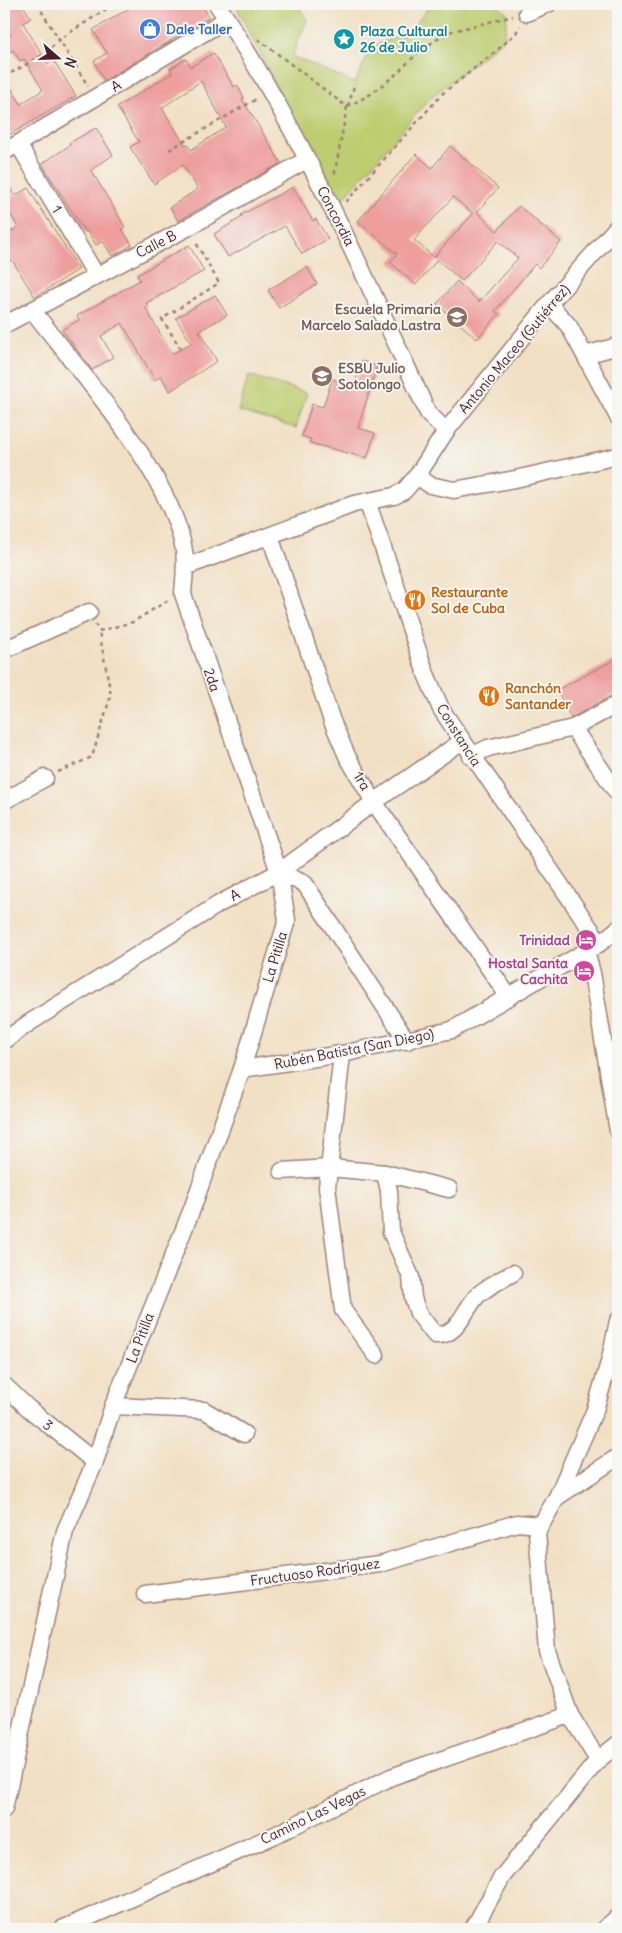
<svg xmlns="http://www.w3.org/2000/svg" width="622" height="1933" font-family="Delius,sans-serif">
	<rect width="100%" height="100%" fill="#f6f6f2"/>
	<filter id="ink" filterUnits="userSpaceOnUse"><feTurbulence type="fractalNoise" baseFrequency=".02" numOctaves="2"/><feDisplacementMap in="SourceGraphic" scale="10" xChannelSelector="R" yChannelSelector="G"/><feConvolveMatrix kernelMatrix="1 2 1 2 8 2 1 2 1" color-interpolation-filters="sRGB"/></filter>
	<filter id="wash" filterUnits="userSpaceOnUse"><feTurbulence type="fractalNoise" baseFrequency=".0096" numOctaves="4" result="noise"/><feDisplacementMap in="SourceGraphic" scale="20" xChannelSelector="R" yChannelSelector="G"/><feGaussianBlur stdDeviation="1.12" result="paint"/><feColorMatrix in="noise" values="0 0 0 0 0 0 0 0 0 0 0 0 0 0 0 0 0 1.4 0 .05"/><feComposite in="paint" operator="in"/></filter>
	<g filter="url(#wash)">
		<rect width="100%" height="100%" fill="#f1e0c4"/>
		<g fill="#bdcd70" stroke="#84764e">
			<path d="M235,4H297L307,20L292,56L355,83L371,47L409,32L431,4H497L507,13L505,38L429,99L337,206Z"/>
			<path d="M249,375L307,393L296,428L238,411Z"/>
		</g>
		<g id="blocks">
			<g fill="#ed9e9d" fill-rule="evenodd">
				<path d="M4,4H22L31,18L23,23L48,64L54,61L76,96L4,138V76L21,104L43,90L24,59L20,61L13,50L4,56V40L11,35L4,23Z"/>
				<path d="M136,4H201L209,17L104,81L94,61L107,53L93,30Z"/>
				<path d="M213,53L234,87L237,85L244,98L242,99L281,163L178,221L170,207L198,189L183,165L154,184L130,147L139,142L117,107L172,73L170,69L186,59L191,67ZM201,81L226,127L191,150L187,144L185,145L162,108Z"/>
				<path d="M96,128L113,155L91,170L125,227L122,229L132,245L112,256L103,241L96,245L87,231L85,232L42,164L70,145L69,143Z"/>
				<path d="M450,146L498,188L477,212L497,231L519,206L561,242L539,268L535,264L495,311L499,314L477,339L437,304L457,281L479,302L518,258L498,241L462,281L434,257L473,214L453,197L414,240L437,260L416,285L390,262L397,254L358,221L416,154L432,168Z"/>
				<path d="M4,178L15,196L28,188L79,269L35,297L12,260L4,265V236L18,227L4,203Z"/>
				<path d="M293,187L313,221L316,219L328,239L302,254L285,226L228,257L214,234L242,217L241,215Z"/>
				<path d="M189,245L204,271L146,303L148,306L145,307L172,354L191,343L176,318L215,295L227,315L199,331L217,361L170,391L161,376L155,380L122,323L101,336L113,357L92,370L62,330L79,320L77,316L140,280L137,275Z"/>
				<path d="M307,267L317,284L279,308L268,290Z"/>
				<path d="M362,361L377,366L358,428L375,433L367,458L310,443L311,439L302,436L312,404L323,407L332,379L354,386Z"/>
				<path d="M618,658V692L571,718L557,690Z"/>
			</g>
		</g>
	</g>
	<g filter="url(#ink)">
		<use href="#blocks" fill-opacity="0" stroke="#9e8078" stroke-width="1"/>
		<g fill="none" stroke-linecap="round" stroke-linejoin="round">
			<g stroke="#9e8078" stroke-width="19">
				<g id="minor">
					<path d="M217,4C302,133 364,274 428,413L446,431"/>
					<path d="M527,13L548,4"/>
					<path d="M18,144L96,275"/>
					<path d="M4,152L227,19"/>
					<path d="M549,304L569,326L618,417"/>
					<path d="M4,325L187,228L306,160"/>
					<path d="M585,355L618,346"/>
					<path d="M417,476L430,485L454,490L515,479L618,456"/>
					<path d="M367,501L426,674L441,709L600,943"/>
					<path d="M270,536L332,721L347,756L374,802L509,997"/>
					<path d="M185,567L354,504L394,496L404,491L417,476L446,431L549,304L618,226"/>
					<path d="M4,650L89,612"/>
					<path d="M573,728L618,794"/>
					<path d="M471,756L488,748L573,728L618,704"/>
					<path d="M4,801L45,778"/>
					<path d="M279,872L305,884L407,1041"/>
					<path d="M586,951L592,973L618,1131"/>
					<path d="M4,1041L29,1023L219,904L279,872L374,802L461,742"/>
					<path d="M342,1054L327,1187L343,1310L376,1355"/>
					<path d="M242,1069L342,1054L452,1030L600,943L618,929"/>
					<path d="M282,1171L329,1168L385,1173L449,1189"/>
					<path d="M385,1173L389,1191L391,1232L411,1277L413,1298L418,1313L435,1335C459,1337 464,1308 479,1294C489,1286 502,1279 513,1273"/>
					<path d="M4,1385L28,1408L95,1462"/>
					<path d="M113,1406L204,1410L244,1434"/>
					<path d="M557,1497L618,1457"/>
					<path d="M145,1594L380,1564L517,1523L540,1525"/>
					<path d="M598,1760L570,1715L547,1651L537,1532L557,1497L595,1410L610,1359L618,1321"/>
					<path d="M4,1809L65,1531L95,1462L113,1406L192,1209L242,1069L287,920L279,872L183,594C184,578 187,561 183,545C167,470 80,372 33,311"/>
					<path d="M62,1929L273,1836L391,1777L570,1715"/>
					<path d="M473,1929L502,1877L598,1760L618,1744"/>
					<path d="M604,1929L618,1917"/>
				</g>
			</g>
			<g stroke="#9e8078" stroke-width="2.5" stroke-dasharray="4 4" stroke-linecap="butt">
				<path d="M37,4L88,86"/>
				<path d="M258,39L347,107L334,177"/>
				<path d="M4,77L46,53L60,39L114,4"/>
				<path d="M348,106L355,83"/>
				<path d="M347,107L371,94L394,76L422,49L449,32L513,16"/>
				<path d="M169,150L258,98"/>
				<path d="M346,202L442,94L495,52L516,33L520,26"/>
				<path d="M181,349L162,319L219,283L195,241"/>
				<path d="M95,624L99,631L133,622L170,599"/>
				<path d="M58,772L92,757L111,695L99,631"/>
			</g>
			<use href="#minor" stroke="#fff" stroke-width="16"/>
		</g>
	</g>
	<defs>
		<g id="shop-disc" transform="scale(1.125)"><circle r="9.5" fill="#3f7fe0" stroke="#f6f6f2"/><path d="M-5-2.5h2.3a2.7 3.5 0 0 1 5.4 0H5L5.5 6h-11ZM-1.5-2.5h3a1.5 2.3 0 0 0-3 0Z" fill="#fff"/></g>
		<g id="sight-disc" transform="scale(1.125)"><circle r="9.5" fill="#0f9aa8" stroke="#f6f6f2"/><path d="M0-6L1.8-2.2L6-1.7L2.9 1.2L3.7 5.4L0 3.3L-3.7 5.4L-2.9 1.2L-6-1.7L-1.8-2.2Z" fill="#fff"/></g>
		<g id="school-disc" transform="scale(1.125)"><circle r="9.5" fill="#8d6e63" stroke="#f6f6f2"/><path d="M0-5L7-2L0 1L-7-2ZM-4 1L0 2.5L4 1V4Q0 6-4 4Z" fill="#fff"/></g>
		<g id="restaurant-disc" transform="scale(1.125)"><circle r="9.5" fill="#e8710a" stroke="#f6f6f2"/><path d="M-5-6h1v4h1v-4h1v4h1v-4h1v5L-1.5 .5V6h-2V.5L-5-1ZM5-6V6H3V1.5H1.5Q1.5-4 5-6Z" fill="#fff"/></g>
		<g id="hotel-disc" transform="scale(1.125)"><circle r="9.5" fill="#d1479c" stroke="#f6f6f2"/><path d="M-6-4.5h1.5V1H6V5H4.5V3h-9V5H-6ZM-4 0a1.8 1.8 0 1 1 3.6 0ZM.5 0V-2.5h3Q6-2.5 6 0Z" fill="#fff"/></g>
	</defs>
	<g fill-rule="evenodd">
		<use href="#shop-disc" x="150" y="29"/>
		<use href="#sight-disc" x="344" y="39"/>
		<use href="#school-disc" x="457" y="317"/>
		<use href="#school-disc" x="322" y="376"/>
		<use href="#restaurant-disc" x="415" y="600"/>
		<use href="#restaurant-disc" x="489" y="696"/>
		<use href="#hotel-disc" x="586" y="940"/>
		<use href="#hotel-disc" x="584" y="971"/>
	</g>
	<g text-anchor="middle" stroke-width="4" stroke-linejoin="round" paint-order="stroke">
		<g font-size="14" font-weight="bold" fill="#366cbe" stroke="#f6f6f2" text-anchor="start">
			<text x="166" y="34">Dale Taller</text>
		</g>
		<g font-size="14" font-weight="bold" fill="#0d838f" stroke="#f6f6f2" text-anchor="start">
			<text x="360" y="36">Plaza Cultural<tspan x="360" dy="16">26 de Julio</tspan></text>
		</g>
		<g font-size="14" fill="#4a1f2b" stroke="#f6f6f2">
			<text transform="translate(116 86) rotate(-31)" y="5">A</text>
			<text transform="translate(57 209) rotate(59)" y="5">1</text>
			<text transform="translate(336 216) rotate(63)" y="5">Concordia</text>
			<text transform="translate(156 244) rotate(-27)" y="5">Calle B</text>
			<text transform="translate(514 349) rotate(-50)" y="5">Antonio Maceo (Gutiérrez)</text>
			<text transform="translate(212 680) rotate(71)" y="5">2da</text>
			<text transform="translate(459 735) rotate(58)" y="5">Constancia</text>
			<text transform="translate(362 781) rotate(60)" y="5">1ra</text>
			<text transform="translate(235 895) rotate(-28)" y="5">A</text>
			<text transform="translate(275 957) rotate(-73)" y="5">La Pitilla</text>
			<text transform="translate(354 1049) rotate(-11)" y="5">Rubén Batista (San Diego)</text>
			<text transform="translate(140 1338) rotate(-69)" y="5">La Pitilla</text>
			<text transform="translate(48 1425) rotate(39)" y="5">3</text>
			<text transform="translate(315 1572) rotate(-8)" y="5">Fructuoso Rodríguez</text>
			<text transform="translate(313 1815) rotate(-26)" y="5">Camino Las Vegas</text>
		</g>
		<g font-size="14" font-weight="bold" fill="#785e54" stroke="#f6f6f2" text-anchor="end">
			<text x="441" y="314">Escuela Primaria<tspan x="441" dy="16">Marcelo Salado Lastra</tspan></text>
			<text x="338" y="373" text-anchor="start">ESBU Julio<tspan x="338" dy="16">Sotolongo</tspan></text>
		</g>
		<g font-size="14" font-weight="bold" fill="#c56008" stroke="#f6f6f2" text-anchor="start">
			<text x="431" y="597">Restaurante<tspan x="431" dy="16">Sol de Cuba</tspan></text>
			<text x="505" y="693">Ranchón<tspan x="505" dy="16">Santander</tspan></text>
		</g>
		<g font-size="14" font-weight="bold" fill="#b23c85" stroke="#f6f6f2" text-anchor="end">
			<text x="570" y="945">Trinidad</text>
			<text x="568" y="968">Hostal Santa<tspan x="568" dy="16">Cachita</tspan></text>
		</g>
	</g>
	<rect width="622" height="1933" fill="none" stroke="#f6f6f2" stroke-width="20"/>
	<g transform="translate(58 58) rotate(110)" stroke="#f6f6f2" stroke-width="4" paint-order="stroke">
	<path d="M0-4L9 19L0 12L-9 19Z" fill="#4a1f2b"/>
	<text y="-8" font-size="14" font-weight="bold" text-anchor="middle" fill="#4a1f2b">N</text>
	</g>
</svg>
